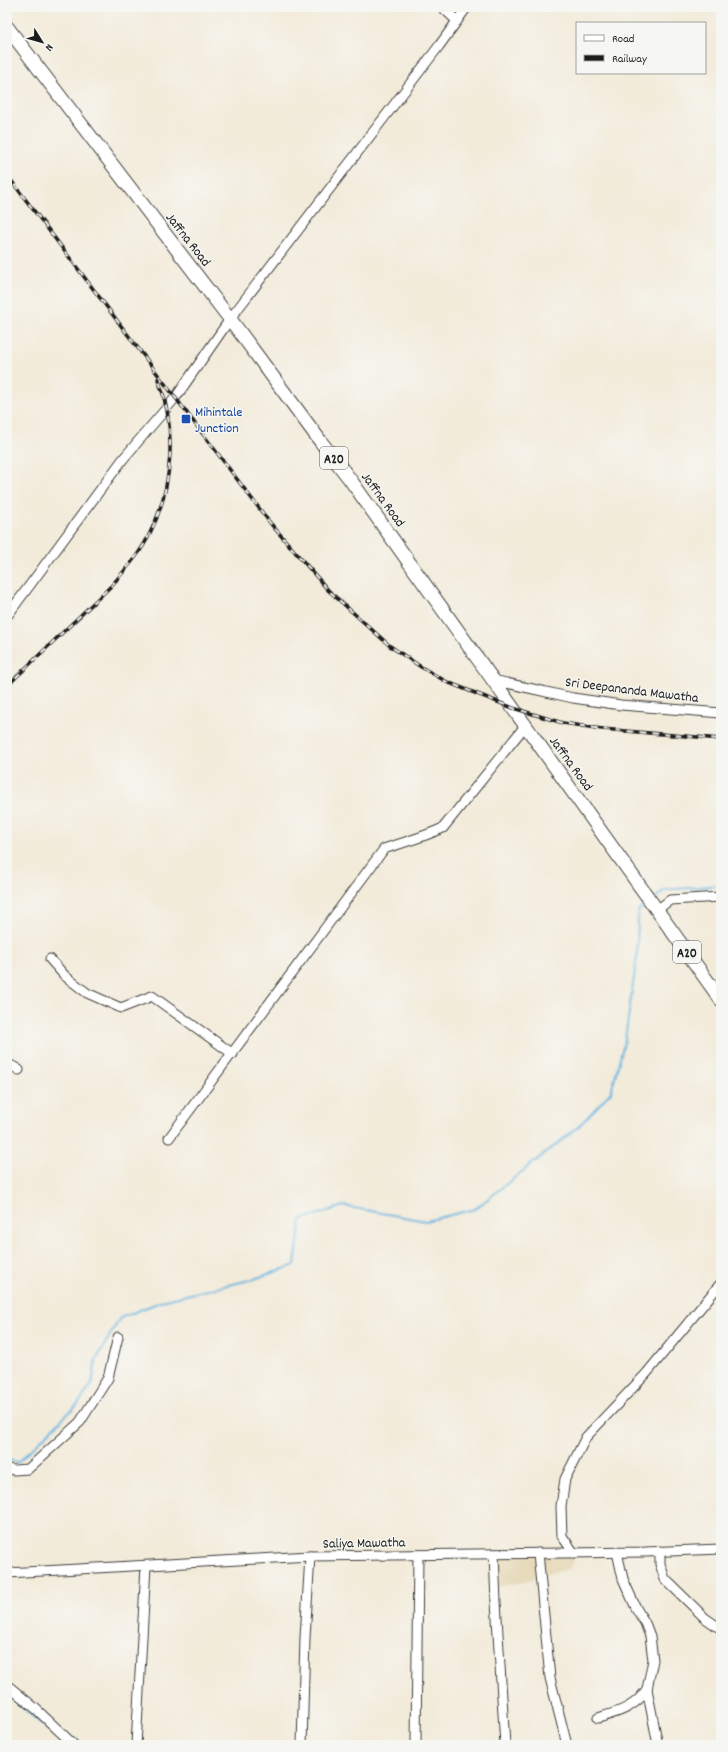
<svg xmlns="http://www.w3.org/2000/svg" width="728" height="1752" font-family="Dekko,sans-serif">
	<rect width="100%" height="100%" fill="#f6f6f2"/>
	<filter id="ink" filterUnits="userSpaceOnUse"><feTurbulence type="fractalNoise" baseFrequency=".025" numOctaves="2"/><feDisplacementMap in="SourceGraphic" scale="8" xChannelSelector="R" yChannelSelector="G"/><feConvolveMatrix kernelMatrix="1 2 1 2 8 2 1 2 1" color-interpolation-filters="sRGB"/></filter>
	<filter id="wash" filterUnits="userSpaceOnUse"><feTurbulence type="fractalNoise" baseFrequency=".012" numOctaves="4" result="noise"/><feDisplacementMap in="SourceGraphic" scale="16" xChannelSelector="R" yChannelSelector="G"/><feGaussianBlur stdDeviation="0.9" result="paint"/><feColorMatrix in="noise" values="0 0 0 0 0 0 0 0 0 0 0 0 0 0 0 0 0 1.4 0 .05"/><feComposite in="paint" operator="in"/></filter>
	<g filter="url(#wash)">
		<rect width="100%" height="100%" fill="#f3ebda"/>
		<path fill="#e6daba" d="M574,1553L571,1566L566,1570L540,1575L526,1582L496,1587L494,1554Z"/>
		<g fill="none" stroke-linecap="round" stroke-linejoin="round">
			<g stroke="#66b5e0" stroke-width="2">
				<path d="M654,899L665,890L721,885"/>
				<path d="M7,1460L18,1462L78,1404L92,1384L96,1360L120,1318L165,1300L254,1279L295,1265L301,1220L343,1206L426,1221L475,1209L577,1128L611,1092L625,1039L637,957L638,911L647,904"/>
				<path d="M7,1694L66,1745"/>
			</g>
		</g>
	</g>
	<g filter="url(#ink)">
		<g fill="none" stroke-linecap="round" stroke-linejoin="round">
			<g stroke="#3c3b38" stroke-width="11">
				<g id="minor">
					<path d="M442,7L457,21"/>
					<path d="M7,616L123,459L176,397L230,319L439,46L467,7"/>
					<path d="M493,680L573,698L621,705L721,713"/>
					<path d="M657,910L670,900L721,897"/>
					<path d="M50,959L65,976L87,993L121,1008L152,996L233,1054"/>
					<path d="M7,1063L19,1070"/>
					<path d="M169,1138L384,849C404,842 424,837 443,828L525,726"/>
					<path d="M7,1469L14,1470L28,1469L80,1422L108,1378L118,1337"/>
					<path d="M660,1551V1564L665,1579L705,1618L721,1629"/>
					<path d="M617,1552L623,1579L636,1608L645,1623L650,1636L653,1660L647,1689L658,1745"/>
					<path d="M538,1553L550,1678L567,1745"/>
					<path d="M574,1553L562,1536L561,1506L565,1479L586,1437L646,1374L721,1283"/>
					<path d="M494,1554L496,1602L505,1745"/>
					<path d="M7,1573L310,1556L645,1552L721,1549"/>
					<path d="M7,1685L35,1708L74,1745"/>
					<path d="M598,1718C618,1712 635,1708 647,1689"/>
					<path d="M136,1745L146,1566"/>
					<path d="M302,1745L305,1638L310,1556"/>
					<path d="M416,1745L418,1555"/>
				</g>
			</g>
			<g stroke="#3c3b38" stroke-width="15">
				<path id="highway" d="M7,27L230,319L321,442L349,478L721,1000"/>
			</g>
			<use href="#minor" stroke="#fff" stroke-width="9"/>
			<use href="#highway" stroke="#fff" stroke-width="13"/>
			<g stroke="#1c1c1c" stroke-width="3.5">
				<g id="rail">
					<path d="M7,175L271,524L328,590L390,646L421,667L447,682L513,708L563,723L602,729L721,739"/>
					<path d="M7,686L112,585C126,569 141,553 150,533C173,487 177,427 158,379"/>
				</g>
			</g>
			<use href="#rail" stroke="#f6f6f2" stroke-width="2" stroke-dasharray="6" stroke-linecap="butt"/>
		</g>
	</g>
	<rect fill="#1a4fb4" stroke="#f6f6f2" stroke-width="1.5" x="181" y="414" width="10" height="10" rx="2"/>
	<g text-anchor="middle" stroke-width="3" stroke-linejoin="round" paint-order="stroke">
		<g fill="#f6f6f2" stroke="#5d5d5c" stroke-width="1">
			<rect x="320" y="447" width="28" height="22" rx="3"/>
			<rect x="673" y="941" width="28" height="22" rx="3"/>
		</g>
		<g font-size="13" font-weight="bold" fill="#1c1c1c">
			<text x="334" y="463">A20</text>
			<text x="687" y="957">A20</text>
		</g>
		<g font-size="14" fill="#1c1c1c" stroke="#f6f6f2">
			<text transform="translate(189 239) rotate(52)" y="5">Jaffna Road</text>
			<text transform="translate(384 499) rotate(54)" y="5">Jaffna Road</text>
			<text transform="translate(632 689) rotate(7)" y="5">Sri Deepananda Mawatha</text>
			<text transform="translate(572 763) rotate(54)" y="5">Jaffna Road</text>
			<text transform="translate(364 1542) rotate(-1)" y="5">Saliya Mawatha</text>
		</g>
		<g font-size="14" fill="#164399" stroke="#f6f6f2" text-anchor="start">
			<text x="195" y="416">Mihintale<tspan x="195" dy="16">Junction</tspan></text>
		</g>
	</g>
	<rect width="728" height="1752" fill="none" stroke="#f6f6f2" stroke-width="24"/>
	<rect x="576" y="22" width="130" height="52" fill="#f6f6f2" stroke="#9f9f9c"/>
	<rect x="584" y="35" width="20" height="6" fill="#ffffff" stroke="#9f9f9c"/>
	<text x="612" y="42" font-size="12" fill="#1c1c1c">Road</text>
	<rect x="584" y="55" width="20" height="6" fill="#1c1c1c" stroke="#9f9f9c"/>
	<text x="612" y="62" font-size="12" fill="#1c1c1c">Railway</text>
	<g transform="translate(42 42) rotate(127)" stroke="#f6f6f2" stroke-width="3" paint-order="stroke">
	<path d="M0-3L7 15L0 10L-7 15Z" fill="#1c1c1c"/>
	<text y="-6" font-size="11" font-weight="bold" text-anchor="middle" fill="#1c1c1c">N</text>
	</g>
</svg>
